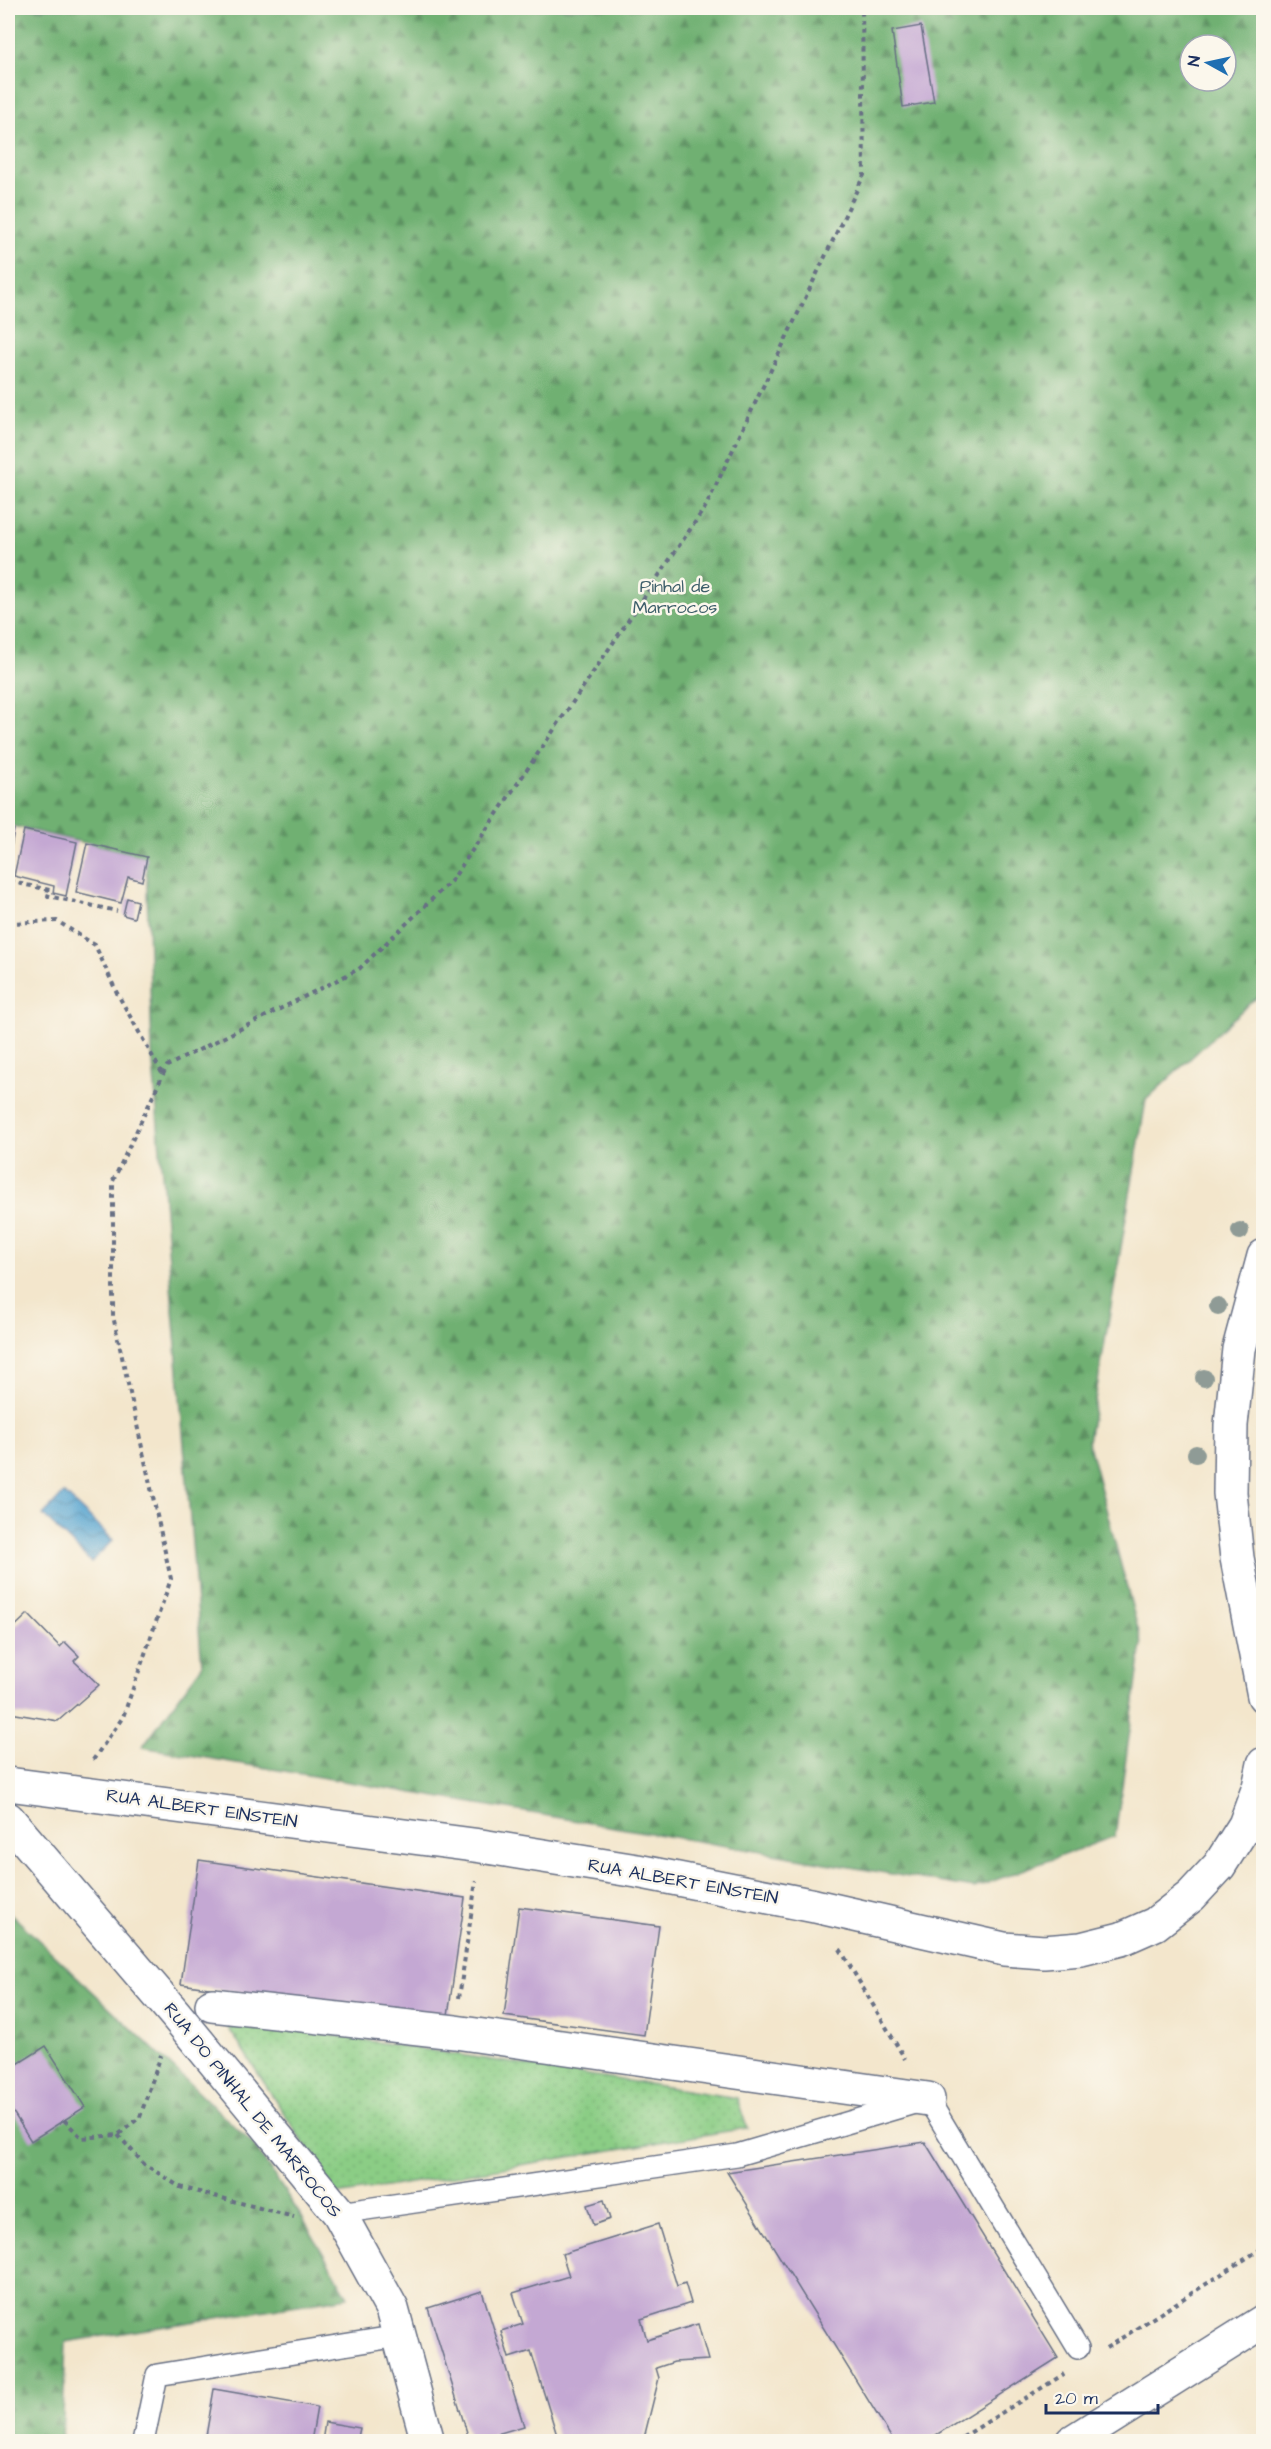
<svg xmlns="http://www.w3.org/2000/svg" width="1271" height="2449" font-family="'Architects Daughter',sans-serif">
	<defs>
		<pattern id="grass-dots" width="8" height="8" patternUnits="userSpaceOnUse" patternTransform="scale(1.5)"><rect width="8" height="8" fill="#8bcd85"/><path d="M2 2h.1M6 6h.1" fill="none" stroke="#77b075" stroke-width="1.8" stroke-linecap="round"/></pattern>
		<pattern id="forest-firs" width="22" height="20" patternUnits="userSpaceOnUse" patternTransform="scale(1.5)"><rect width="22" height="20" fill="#70b072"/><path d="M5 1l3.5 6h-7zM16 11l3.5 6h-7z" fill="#5b9061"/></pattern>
		<pattern id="water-waves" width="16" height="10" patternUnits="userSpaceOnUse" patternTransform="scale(1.5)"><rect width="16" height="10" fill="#57a4d0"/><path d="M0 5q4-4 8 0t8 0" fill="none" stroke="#4786ac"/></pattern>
	</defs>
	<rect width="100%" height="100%" fill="#fbf7ec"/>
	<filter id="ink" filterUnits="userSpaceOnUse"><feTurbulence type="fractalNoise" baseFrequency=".0167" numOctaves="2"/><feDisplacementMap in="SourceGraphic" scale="12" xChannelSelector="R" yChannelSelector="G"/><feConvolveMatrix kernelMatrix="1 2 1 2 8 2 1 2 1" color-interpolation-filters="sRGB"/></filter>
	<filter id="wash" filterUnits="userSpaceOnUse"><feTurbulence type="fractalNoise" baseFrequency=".008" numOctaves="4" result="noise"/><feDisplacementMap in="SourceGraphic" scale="24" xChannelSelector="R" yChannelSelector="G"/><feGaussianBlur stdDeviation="1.35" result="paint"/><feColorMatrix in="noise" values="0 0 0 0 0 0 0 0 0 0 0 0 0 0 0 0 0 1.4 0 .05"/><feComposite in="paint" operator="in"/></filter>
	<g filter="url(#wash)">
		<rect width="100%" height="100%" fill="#f3e6cc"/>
		<path fill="url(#grass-dots)" stroke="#537e72" stroke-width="1.5" d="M222,2018L737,2098L747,2128L337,2195Z"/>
		<g fill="url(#forest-firs)" stroke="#467068" stroke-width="1.5" fill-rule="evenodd">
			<path d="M8,8H1263V994L1252,1001L1146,1100L1088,1441L1142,1644L1115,1836L974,1888L142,1747L202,1666L152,1052L146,857L8,825ZM1190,45H1226V81H1190Z"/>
			<path d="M8,1911L253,2144L303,2219L348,2297L66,2342L62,2441H8Z"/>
		</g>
		<path fill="url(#water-waves)" stroke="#396a97" stroke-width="1.5" d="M64,1493L113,1540L91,1562L43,1515Z"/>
		<g id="blocks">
			<g fill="#c4a8d3">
				<path d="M921,26L934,102L903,107L892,31Z"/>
				<path d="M8,828L14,829L9,861H8Z"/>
				<path d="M24,830L77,842L66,896L53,893L54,886L14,876Z"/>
				<path d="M87,843L147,857L142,881L128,877L121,903L76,892Z"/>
				<path d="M127,898L138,901L134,918L123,915Z"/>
				<path d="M28,1614L60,1647L65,1642L79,1656L74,1661L99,1685L58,1721L10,1713L8,1710V1633Z"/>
				<path d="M199,1860L465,1898L447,2022L181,1984Z"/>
				<path d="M519,1907L659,1926L644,2035L504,2016Z"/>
				<path d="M46,2046L85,2107L31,2141L8,2104V2070Z"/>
				<path d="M925,2142L1058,2358L925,2442H894L727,2172Z"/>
				<path d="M604,2200L610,2219L593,2225L587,2205Z"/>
				<path d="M658,2224L677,2286L685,2283L691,2303L641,2319L647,2340L698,2324L708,2360L674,2362L656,2368L659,2378L643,2442H559L531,2351L509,2358L501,2331L523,2324L513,2293L569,2276L562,2254Z"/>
				<path d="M482,2291L524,2426L470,2442L428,2308Z"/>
				<path d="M214,2389L317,2407L311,2442H205Z"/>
				<path d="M325,2422L360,2428L357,2442H322Z"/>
			</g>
		</g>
	</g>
	<g filter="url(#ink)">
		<use href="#blocks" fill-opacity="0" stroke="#676f84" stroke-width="1.5"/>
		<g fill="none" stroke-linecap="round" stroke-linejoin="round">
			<g stroke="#676f84" stroke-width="24">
				<g id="service">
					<path d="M339,2213L737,2155L928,2099L1078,2348"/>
					<path d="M143,2442L157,2375L399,2336"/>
				</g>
			</g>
			<g stroke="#676f84" stroke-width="36">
				<g id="minor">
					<path d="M1264,1256L1239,1349L1231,1425L1230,1493L1237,1558L1264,1696"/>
					<path d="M8,1784L481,1846L637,1871L815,1906L1004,1949L1044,1952L1081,1949L1121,1939L1155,1924L1191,1896L1219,1866L1245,1825L1259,1787L1264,1764"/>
					<path d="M8,1819L175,2014L339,2213L392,2309L428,2442"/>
					<path d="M212,2005L455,2032L928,2099"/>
				</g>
			</g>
			<g stroke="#676f84" stroke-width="36">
				<path id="tertiary" d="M1072,2442L1264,2321"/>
			</g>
			<g stroke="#676f84" stroke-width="4" stroke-dasharray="4.5 4.5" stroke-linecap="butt">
				<path d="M8,911L12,882L50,890L48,896L117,911"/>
				<path d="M8,923L57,921L95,945L117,993L163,1075"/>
				<path d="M93,1760L123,1717L171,1579L113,1316V1181L167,1066L359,969L452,880L706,506L864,175L862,8"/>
				<path d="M840,1949L905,2059"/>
				<path d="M459,1998L476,1881"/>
				<path d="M64,2120L82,2138L118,2135L140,2117L161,2055"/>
				<path d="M118,2135L144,2164L180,2187L294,2217"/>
				<path d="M1106,2348L1264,2247"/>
				<path d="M955,2442L1064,2374"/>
			</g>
			<use href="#service" stroke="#fff" stroke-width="21"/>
			<use href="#minor" stroke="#fff" stroke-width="33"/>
			<use href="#tertiary" stroke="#fff" stroke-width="33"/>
		</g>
		<g fill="#8f9b96">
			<circle cx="1240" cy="1231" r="9"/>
			<circle cx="1218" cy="1306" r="9"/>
			<circle cx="1204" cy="1378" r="9"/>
			<circle cx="1196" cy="1454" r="9"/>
		</g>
	</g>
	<g text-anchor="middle" stroke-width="5" stroke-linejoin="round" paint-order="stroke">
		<g font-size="18" fill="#3d5e6a" stroke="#fbf7ec">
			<text x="675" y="592">Pinhal de<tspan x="675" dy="21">Marrocos</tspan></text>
		</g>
		<g font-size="18" fill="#1b2f5e" stroke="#fbf7ec">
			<text transform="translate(202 1808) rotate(8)" y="6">RUA ALBERT EINSTEIN</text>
			<text transform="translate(683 1881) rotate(10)" y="6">RUA ALBERT EINSTEIN</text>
			<text transform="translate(253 2110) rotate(51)" y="6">RUA DO PINHAL DE MARROCOS</text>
		</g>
	</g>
	<rect width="1271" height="2449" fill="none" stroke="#fbf7ec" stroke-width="30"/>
	<g transform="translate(1208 63) rotate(278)"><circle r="28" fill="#fbf7ec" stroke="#a1a7b3" stroke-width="1.5"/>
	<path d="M0-4.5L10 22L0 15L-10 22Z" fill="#1f6fb2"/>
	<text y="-9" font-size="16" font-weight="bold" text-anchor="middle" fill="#1b2f5e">N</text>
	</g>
	<path d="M1046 2404v9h112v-9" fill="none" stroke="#1b2f5e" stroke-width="3"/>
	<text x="1055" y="2404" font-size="18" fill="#1b2f5e" stroke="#fbf7ec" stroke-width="4.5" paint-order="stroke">20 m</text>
</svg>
